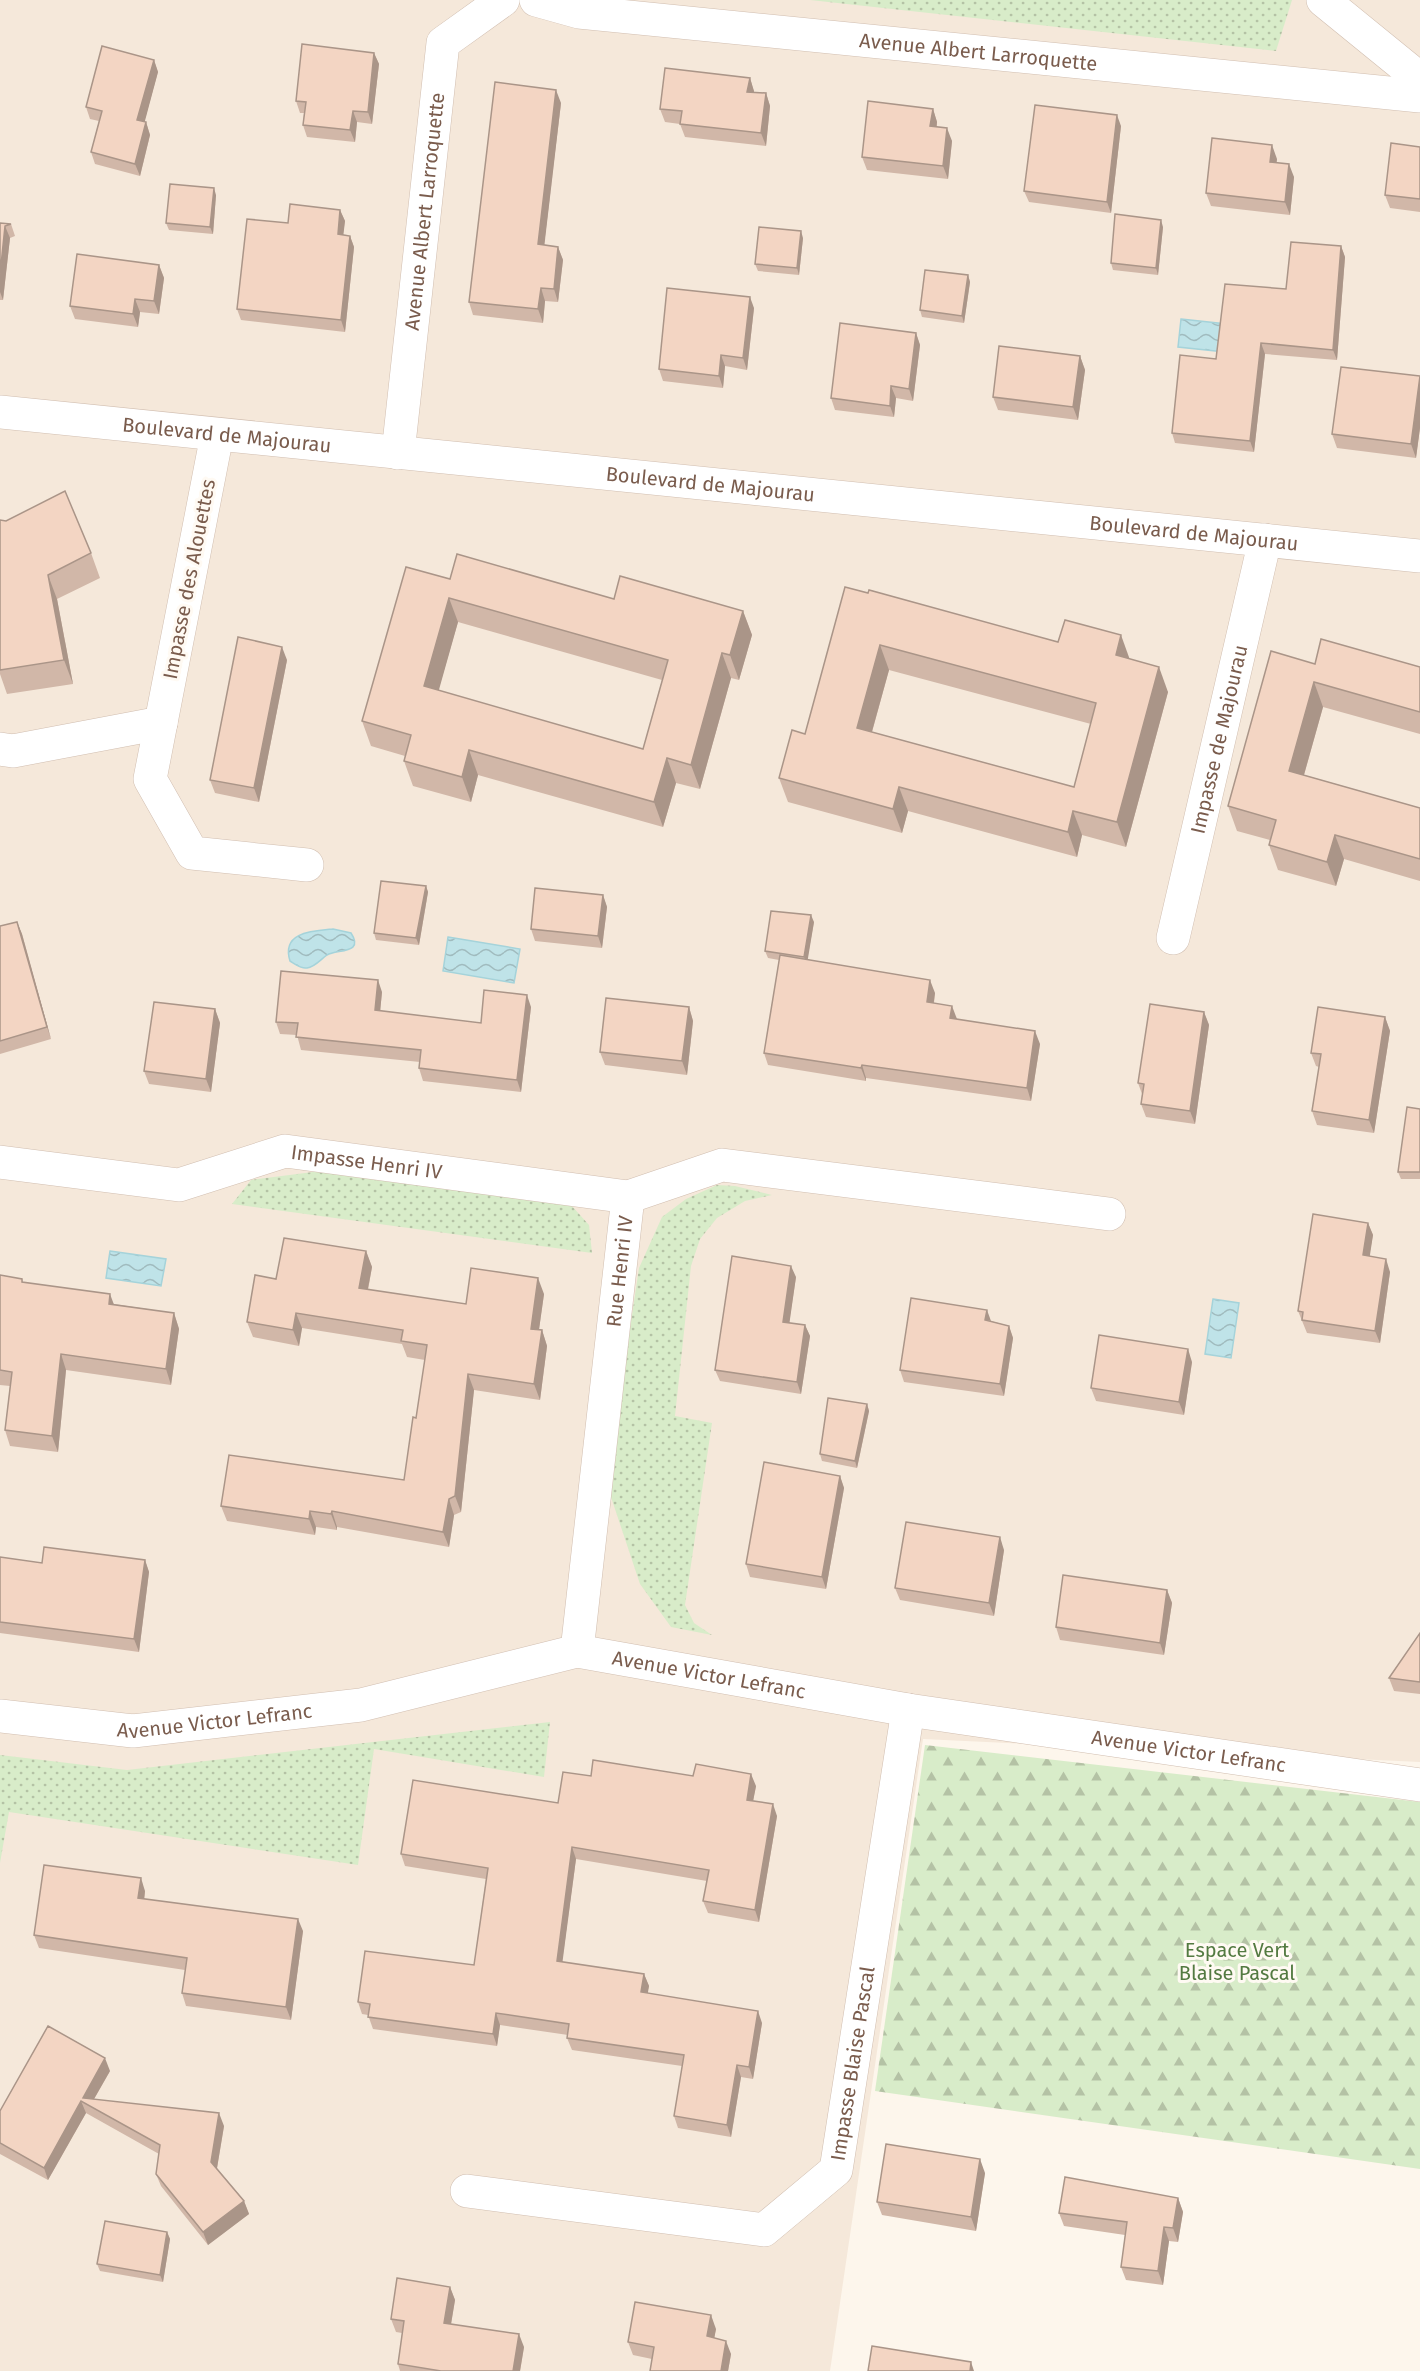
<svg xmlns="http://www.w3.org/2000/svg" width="1420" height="2371" font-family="'Fira Sans',sans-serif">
	<defs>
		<pattern id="grass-dots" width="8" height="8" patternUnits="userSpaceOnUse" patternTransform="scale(1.5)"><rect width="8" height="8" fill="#d8ecc9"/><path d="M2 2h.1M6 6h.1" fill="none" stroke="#b4c2a5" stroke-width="1.8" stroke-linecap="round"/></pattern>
		<pattern id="forest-firs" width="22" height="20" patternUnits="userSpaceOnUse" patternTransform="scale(1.5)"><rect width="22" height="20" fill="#d8ecc9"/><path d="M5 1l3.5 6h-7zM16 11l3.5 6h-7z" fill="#b4c2a5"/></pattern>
		<pattern id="water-waves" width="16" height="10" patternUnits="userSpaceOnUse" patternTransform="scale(1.5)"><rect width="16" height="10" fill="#bfe3e8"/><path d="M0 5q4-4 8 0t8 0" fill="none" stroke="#a0bbbe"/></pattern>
	</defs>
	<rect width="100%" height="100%" fill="#fdf6ec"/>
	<path fill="#f5e8da" d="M0,0H1420V1762L923,1739L830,2371H0Z"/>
	<g fill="url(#grass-dots)">
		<path d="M810,0H1292L1276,51Z"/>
		<path d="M313,1172L390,1175L571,1205L589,1225L592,1253L232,1204L251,1180Z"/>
		<path d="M717,1185L735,1186L772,1195L745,1201L717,1218L700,1239L691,1266L675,1416L712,1423L685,1605L694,1623L712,1635L671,1627L640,1584L611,1497L616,1423L639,1268L662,1217L686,1199Z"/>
		<path d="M550,1722L544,1777L374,1749L358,1865L9,1812L0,1863V1755L127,1770Z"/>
	</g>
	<path fill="url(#forest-firs)" d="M925,1745L1420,1802V2169L875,2091Z"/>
	<g fill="url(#water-waves)" stroke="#a5d3da" stroke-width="1.5">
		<path d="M1181,319L1236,325L1234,353L1178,347Z"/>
		<path d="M333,929L351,933C365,954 337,949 327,955C321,959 315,967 307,968C301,969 295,964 290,961C281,932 312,931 333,929Z"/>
		<path d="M448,937L520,949L514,983L443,971Z"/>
		<path d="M110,1251L166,1259L161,1286L106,1278Z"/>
		<path d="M1213,1299L1239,1303L1231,1358L1205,1354Z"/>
	</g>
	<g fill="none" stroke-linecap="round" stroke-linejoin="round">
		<g stroke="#d1beb0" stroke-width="34">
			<g id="minor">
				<path id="s1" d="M536,0L579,12L1420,96"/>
				<path d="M1323,0L1420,79"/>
				<path d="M217,435L150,779L192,853L307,865"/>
				<path id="s2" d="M398,453L443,43L503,0"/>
				<path d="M0,749L13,751L161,723"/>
				<path id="s3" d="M1173,938L1265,540"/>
				<path id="s4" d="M0,1162L179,1185L285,1151L628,1197"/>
				<path id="s5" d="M577,1651L628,1197L722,1165L1109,1214"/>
				<path id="s6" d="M0,1716L133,1731L361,1705L577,1651L908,1710L1420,1785"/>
				<path id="s7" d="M467,2191L764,2230L836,2170L908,1710"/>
			</g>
		</g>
		<g stroke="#d1beb0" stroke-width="34">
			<g id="tertiary">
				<path id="s8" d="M0,412L1420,556"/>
			</g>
		</g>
		<use href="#minor" stroke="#fff" stroke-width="33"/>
		<use href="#tertiary" stroke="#fff" stroke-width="33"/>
	</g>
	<g fill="#d1b7a8" fill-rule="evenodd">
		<path d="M374,53L379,64L372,124L357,122L355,142L307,137L303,125L304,113H300L296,101Z"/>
		<path d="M154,60L158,72L144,122H146L150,135L140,176L95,164L91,152L99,121L90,119L86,107Z"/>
		<path d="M750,78L754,92L766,93L770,106L766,146L685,137L680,124L665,122L660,109Z"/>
		<path d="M561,103L544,245L558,247L563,260L558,302L545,301L543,323L473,315L469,302Z"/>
		<path d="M933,109L937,122V127L952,141L948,179L867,170L862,157Z"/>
		<path d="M1121,126L1111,213L1029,202L1024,191Z"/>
		<path d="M1420,147V212L1390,208L1385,195Z"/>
		<path d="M1277,159L1276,163L1294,177L1290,215L1211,206L1206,193Z"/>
		<path d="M216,195L213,234L169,230L166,223Z"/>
		<path d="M340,210L345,221L343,235L350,236L354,247L345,332L241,320L237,309L288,223Z"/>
		<path d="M0,223L11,224L15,236L10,238L3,300H0Z"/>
		<path d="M1163,227L1158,275L1113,270L1111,263Z"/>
		<path d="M803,238L799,275L758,271L755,264Z"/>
		<path d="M1341,246L1345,257L1337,360L1265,354L1254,452L1175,443L1172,433L1216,359L1286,289Z"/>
		<path d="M159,265L164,278L159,314L140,312L138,327L75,319L70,306Z"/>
		<path d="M968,275L970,282L964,323L922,317L920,310Z"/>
		<path d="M754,308L747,370L725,366L723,388L663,381L659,369Z"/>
		<path d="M916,333L920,345L913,401L896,398L894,417L835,410L831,398Z"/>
		<path d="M1080,356L1085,370L1078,420L998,410L993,397Z"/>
		<path d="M1420,376V428L1416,458L1337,448L1332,434Z"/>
		<path d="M0,520L91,553L100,578L57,599L73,684L7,694L0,674Z"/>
		<path d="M450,579L614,599L743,611L752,635L739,680L731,678L700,789L676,783L663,827L478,775L471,802L413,786L404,761L405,756L371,746L362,721ZM458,622L662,680L643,749L438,691Z"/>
		<path d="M845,587L1058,642L1130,659L1168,692L1126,847L1082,835L1077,857L908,811L902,833L788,802L779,778L805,734ZM889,670L1091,724L1074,787L872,732Z"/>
		<path d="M287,660L259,802L215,793L210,780Z"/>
		<path d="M1315,664L1420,667V734L1323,707L1304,775L1420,808V881L1344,859L1336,886L1278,870L1269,845L1270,840L1237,831L1228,806Z"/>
		<path d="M426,886L428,892L419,945L376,940L374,933Z"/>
		<path d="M603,895L607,907L602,948L535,941L531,929Z"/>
		<path d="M17,922L22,934L51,1039L0,1054V926Z"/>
		<path d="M814,922L807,960L935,993L934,1003L957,1019L1040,1044L1031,1101L866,1078V1081L768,1065L764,1053L779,960L768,958L765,951Z"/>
		<path d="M382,992L380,1011L481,1023L531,1007L521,1092L423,1081L419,1068L420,1062L301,1050L297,1035L280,1034L276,1022Z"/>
		<path d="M689,1007L693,1021L687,1075L605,1065L600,1052Z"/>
		<path d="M215,1009L220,1023L211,1092L149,1084L144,1071Z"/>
		<path d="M1204,1012L1209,1025L1195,1124L1146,1117L1141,1104L1142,1094L1138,1083Z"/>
		<path d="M1385,1017L1390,1031L1374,1133L1317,1125L1312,1111L1319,1067L1316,1066L1311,1053Z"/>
		<path d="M1420,1109V1179H1401L1398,1172Z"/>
		<path d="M1368,1223L1373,1235L1369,1256L1390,1272L1380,1343L1307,1333L1298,1311Z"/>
		<path d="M366,1251L372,1267L368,1290L466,1304L544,1294L539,1329L542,1330L547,1346L540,1400L474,1390L461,1512L454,1515L449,1547L337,1527V1530L316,1527L315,1535L227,1521L221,1506L404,1480L416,1418L425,1360L407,1357L402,1344L302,1328L299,1346L253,1337L247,1322L276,1279Z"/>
		<path d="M0,1275L22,1279L23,1282L114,1304L174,1313L179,1329L171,1385L66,1370L58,1452L10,1446L5,1430L10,1386L0,1385Z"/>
		<path d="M796,1277L789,1323L805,1325L810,1336L801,1394L720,1381L715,1370Z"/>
		<path d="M991,1321L1009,1326L1013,1338L1004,1396L904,1382L900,1370Z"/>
		<path d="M1192,1362L1184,1415L1096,1401L1091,1388Z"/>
		<path d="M867,1404L869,1411L857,1468L822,1461L820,1454Z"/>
		<path d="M840,1476L844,1488L826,1589L750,1577L746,1564Z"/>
		<path d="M1004,1550L994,1616L900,1600L895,1588Z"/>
		<path d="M0,1557L42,1563L145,1560L149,1572L139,1652L0,1633Z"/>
		<path d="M1167,1590L1172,1603L1164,1655L1060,1640L1056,1627Z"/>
		<path d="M1420,1633V1694L1394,1691L1389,1678Z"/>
		<path d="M591,1776L756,1786L753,1801L777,1816L759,1922L708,1913L703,1901L707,1881L576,1859L562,1962L644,1974L649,1986L647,1993L762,2023L753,2079L741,2077L731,2137L678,2128L674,2116L682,2066L572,2050L567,2038L568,2035L500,2025L497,2046L373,2029L368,2015L362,2014L358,2002L474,1965L486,1879L405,1866L401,1854L558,1803Z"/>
		<path d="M145,1891L144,1899L303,1931L291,2020L186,2006L182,1993L185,1970L39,1948L34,1935Z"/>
		<path d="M110,2071L94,2099L224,2126L217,2168L244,2201L249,2214L208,2245L161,2186L156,2174L159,2154L86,2113L48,2180L0,2154V2111Z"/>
		<path d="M985,2173L976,2231L882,2215L877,2202Z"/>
		<path d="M1178,2198L1183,2212L1178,2242L1169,2241L1163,2285L1126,2280L1121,2267L1125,2235L1064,2226L1059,2213Z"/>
		<path d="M167,2232L170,2239L163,2282L100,2271L97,2264Z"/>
		<path d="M450,2287L455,2300L451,2324L524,2347L520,2371H400L398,2364L402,2333L396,2332L391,2319Z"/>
		<path d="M716,2329L714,2338L731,2354L728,2371H650L652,2359L633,2355L628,2342Z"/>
	</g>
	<g fill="#aa9588">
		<path d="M374,53L379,64L372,124L368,112Z"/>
		<path d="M154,60L158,72L142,132L137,120Z"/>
		<path d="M750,78L754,91L752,105L747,92Z"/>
		<path d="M556,90L561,103L543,257L538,244Z"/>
		<path d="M766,93L770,106L766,146L761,133Z"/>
		<path d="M933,109L937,122L935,139L930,126Z"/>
		<path d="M353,111L357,122L355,142L350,130Z"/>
		<path d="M1117,115L1121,126L1111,213L1107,202Z"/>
		<path d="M146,122L150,135L140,176L135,164Z"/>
		<path d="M947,128L952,141L948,179L943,166Z"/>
		<path d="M1272,145L1277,159L1275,176L1270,162Z"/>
		<path d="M1289,164L1294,177L1290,215L1285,202Z"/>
		<path d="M214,188L216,195L213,234L210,227Z"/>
		<path d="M340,210L345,221L342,246L338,234Z"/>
		<path d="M1161,220L1163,227L1158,275L1156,268Z"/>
		<path d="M5,226L10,238L3,300L0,292V275Z"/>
		<path d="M801,231L803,238L799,275L797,268Z"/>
		<path d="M350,236L354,247L345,332L341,320Z"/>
		<path d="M1341,246L1345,257L1337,360L1333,350Z"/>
		<path d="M558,247L563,260L558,302L554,289Z"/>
		<path d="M159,265L164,278L159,314L154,301Z"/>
		<path d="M968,275L970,282L964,323L962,316Z"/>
		<path d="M541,288L545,301L543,323L538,309Z"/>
		<path d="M750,297L754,308L747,370L743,358Z"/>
		<path d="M135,299L140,312L138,327L133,314Z"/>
		<path d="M916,333L920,345L913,401L909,389Z"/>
		<path d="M1261,343L1265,354L1254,452L1250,441Z"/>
		<path d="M721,355L725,366L723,388L719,376Z"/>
		<path d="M1080,356L1085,370L1078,420L1073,407Z"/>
		<path d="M1420,377V428L1416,458L1411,444Z"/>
		<path d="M891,386L896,398L894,417L890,406Z"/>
		<path d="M48,575L57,599L73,684L64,660Z"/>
		<path d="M449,598L458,622L433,711L424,686Z"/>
		<path d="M743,611L752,635L739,680L730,655Z"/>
		<path d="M1121,635L1130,660L1116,655Z"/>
		<path d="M880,645L889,670L866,753L857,728Z"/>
		<path d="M282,647L287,660L259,802L254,788Z"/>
		<path d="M722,653L731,678L700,789L691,765Z"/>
		<path d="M1159,667L1168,692L1126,847L1117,822Z"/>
		<path d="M1314,682L1323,707L1298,796L1289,771Z"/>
		<path d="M469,750L478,775L471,802L462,777Z"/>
		<path d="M667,758L676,783L663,827L654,802Z"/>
		<path d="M899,787L908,811L902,833L893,809Z"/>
		<path d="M1073,811L1082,835L1077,857L1068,832Z"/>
		<path d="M1335,835L1344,859L1336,886L1327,862Z"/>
		<path d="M426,886L428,892L419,945L416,938Z"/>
		<path d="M603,895L607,907L602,948L598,936Z"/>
		<path d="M811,915L814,922L807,964L804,957Z"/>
		<path d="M17,922L22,934L51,1039L47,1027Z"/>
		<path d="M378,980L382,992L379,1023L375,1010Z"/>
		<path d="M930,980L935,993L932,1015L927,1002Z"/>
		<path d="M527,995L531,1007L521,1092L517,1080Z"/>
		<path d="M952,1006L957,1019L955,1031L950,1018Z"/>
		<path d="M689,1007L693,1021L687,1075L682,1061Z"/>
		<path d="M215,1009L220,1023L211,1092L206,1079Z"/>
		<path d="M1204,1012L1209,1025L1195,1124L1190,1111Z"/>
		<path d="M1385,1017L1390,1031L1374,1133L1369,1120Z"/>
		<path d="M1035,1031L1040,1044L1031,1101L1027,1088Z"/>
		<path d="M862,1065L866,1078V1081L861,1068Z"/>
		<path d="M1368,1223L1373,1235L1368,1268L1363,1255Z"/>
		<path d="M366,1251L372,1267L365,1304L359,1288Z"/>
		<path d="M1386,1259L1390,1272L1380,1343L1375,1331Z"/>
		<path d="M791,1266L796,1277L788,1333L783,1322Z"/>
		<path d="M538,1278L544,1294L537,1344L531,1329Z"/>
		<path d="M110,1294L116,1310L109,1304Z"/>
		<path d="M987,1310L991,1321L985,1320Z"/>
		<path d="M174,1313L179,1329L171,1385L166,1369Z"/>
		<path d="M296,1313L302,1328L299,1346L293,1330Z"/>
		<path d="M805,1325L810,1336L801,1394L797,1382Z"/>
		<path d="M1009,1326L1013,1338L1004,1396L1000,1384Z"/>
		<path d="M542,1330L547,1346L540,1400L534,1384Z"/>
		<path d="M1188,1349L1192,1362L1184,1415L1179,1402Z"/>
		<path d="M61,1354L66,1370L58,1452L52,1436Z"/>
		<path d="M468,1374L474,1390L461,1512L455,1496Z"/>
		<path d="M867,1404L869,1411L857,1468L855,1461Z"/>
		<path d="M840,1476L844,1488L826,1589L822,1577Z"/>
		<path d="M449,1499L454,1515L449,1547L443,1532Z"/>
		<path d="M310,1511L316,1527L315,1535L309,1519Z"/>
		<path d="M332,1511L337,1527V1530L331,1514Z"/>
		<path d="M1000,1537L1004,1550L994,1616L989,1603Z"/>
		<path d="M145,1560L149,1572L139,1652L134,1639Z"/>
		<path d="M1167,1590L1172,1603L1164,1655L1160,1643Z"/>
		<path d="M751,1774L756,1786L751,1812L747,1800Z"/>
		<path d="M773,1804L777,1816L759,1922L755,1910Z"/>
		<path d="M572,1847L576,1859L561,1973L557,1961Z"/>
		<path d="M141,1878L145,1891L143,1911L138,1898Z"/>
		<path d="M298,1919L303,1931L291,2020L286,2007Z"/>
		<path d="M644,1974L649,1986L646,2004L641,1992Z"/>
		<path d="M758,2011L762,2023L753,2079L749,2067Z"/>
		<path d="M496,2013L500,2025L497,2046L493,2034Z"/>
		<path d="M105,2058L110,2071L90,2106L83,2098Z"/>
		<path d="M737,2065L741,2077L731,2137L727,2125Z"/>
		<path d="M81,2101L86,2113L48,2180L44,2168Z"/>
		<path d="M219,2113L224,2126L216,2174L211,2162Z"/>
		<path d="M980,2159L985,2173L976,2231L971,2217Z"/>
		<path d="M1178,2198L1183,2212L1178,2242L1173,2228Z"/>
		<path d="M244,2201L249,2214L208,2245L203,2232Z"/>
		<path d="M1164,2227L1169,2241L1163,2285L1158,2271Z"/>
		<path d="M167,2232L170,2239L163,2282L160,2275Z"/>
		<path d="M450,2287L455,2300L449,2336L444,2323Z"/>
		<path d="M711,2315L716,2329L712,2350L707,2336Z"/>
		<path d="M519,2334L524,2347L520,2371H513Z"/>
		<path d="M726,2341L731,2354L728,2371H721Z"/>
		<path d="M971,2362L974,2371H970Z"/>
	</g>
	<g fill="#f3d5c3" stroke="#aa9588" stroke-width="1.5" fill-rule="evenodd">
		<path d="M302,44L374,53L368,112L353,111L350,130L303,125L306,102L296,101Z"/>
		<path d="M102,46L154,60L137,120L146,122L135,164L91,152L102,111L86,107Z"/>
		<path d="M665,68L750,78L747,92L766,93L761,133L680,124L682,111L660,109Z"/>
		<path d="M495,82L556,90L538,244L558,247L554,289L541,288L538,309L469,302Z"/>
		<path d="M868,101L933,109L930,126L947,128L943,166L862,157Z"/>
		<path d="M1035,105L1117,115L1107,202L1024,191Z"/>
		<path d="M1212,138L1272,145L1270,162L1289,164L1285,202L1206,193Z"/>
		<path d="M1391,143L1420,147V199L1385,195Z"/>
		<path d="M170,184L214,188L210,227L166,223Z"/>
		<path d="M290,204L340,210L338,234L350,236L341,320L237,309L247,219L288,223Z"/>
		<path d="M1115,214L1161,220L1156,268L1111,263Z"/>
		<path d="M0,223L11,224L5,226L0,275Z"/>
		<path d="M759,227L801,231L797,268L755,264Z"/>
		<path d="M1291,242L1341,246L1333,350L1261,343L1250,441L1172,433L1180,355L1216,359L1225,284L1286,289Z"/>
		<path d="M77,254L159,265L154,301L135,299L133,314L70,306Z"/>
		<path d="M925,270L968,275L962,316L920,310Z"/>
		<path d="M667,288L750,297L743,358L721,355L719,376L659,369Z"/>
		<path d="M840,323L916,333L909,389L891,386L890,406L831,398Z"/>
		<path d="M999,346L1080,356L1073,407L993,397Z"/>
		<path d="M1341,367L1420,376L1411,444L1332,434Z"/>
		<path d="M65,491L91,553L48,575L64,660L0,670V520L6,521Z"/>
		<path d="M457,554L614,599L620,576L743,611L730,655L722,653L691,765L667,758L654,802L469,750L462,777L404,761L411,735L362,721L406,567L450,579ZM449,598L668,660L643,749L424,686Z"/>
		<path d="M845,587L868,593L869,590L1058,642L1065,620L1121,635L1116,655L1159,667L1117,822L1073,811L1068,832L899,787L893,809L779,778L792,730L805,734ZM880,645L1096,703L1074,787L857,728Z"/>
		<path d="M238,637L282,647L254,788L210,780Z"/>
		<path d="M1321,639L1420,667V712L1314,682L1289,771L1420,808V859L1335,835L1327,862L1269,845L1276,820L1228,806L1271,651L1315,664Z"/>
		<path d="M381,881L426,886L416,938L374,933Z"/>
		<path d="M535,888L603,895L598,936L531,929Z"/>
		<path d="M771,911L811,915L804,957L765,951Z"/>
		<path d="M17,922L47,1027L0,1041V926Z"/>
		<path d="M780,955L930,980L927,1002L952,1006L950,1018L1035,1031L1027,1088L862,1065L861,1068L764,1053Z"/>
		<path d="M281,971L378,980L375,1010L481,1023L484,990L527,995L517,1080L419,1068L421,1050L296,1037L298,1023L276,1022Z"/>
		<path d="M606,998L689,1007L682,1061L600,1052Z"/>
		<path d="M154,1002L215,1009L206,1079L144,1071Z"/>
		<path d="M1150,1004L1204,1012L1190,1111L1141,1104L1144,1084L1138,1083Z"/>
		<path d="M1318,1007L1385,1017L1369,1120L1312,1111L1321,1054L1311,1053Z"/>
		<path d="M1407,1107L1420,1109V1172H1398Z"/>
		<path d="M1313,1214L1368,1223L1363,1255L1386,1259L1375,1331L1302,1320L1303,1312L1298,1311Z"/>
		<path d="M284,1238L366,1251L359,1288L466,1304L471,1268L538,1278L531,1329L542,1330L534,1384L468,1374L455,1496L449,1499L443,1532L332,1511L331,1514L310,1511L309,1519L221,1506L229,1455L404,1480L413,1417L416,1418L427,1345L401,1341L403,1330L296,1313L293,1330L247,1322L255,1275L276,1279Z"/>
		<path d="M732,1256L791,1266L783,1322L805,1325L797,1382L715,1370Z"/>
		<path d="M0,1275L22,1279V1282L110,1294L109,1304L174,1313L166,1369L61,1354L52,1436L5,1430L12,1372L0,1370Z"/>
		<path d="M911,1298L987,1310L985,1320L1009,1326L1000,1384L900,1370Z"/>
		<path d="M1099,1335L1188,1349L1179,1402L1091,1388Z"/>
		<path d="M828,1398L867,1404L855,1461L820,1454Z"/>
		<path d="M764,1462L840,1476L822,1577L746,1564Z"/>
		<path d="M906,1522L1000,1537L989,1603L895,1588Z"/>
		<path d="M44,1547L145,1560L134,1639L0,1622V1557L42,1563Z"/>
		<path d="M1063,1575L1167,1590L1160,1643L1056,1627Z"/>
		<path d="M1420,1633V1682L1389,1678Z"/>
		<path d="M593,1760L693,1776L696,1764L751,1774L747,1800L773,1804L755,1910L703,1901L709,1870L572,1847L557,1961L644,1974L641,1992L758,2011L749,2067L737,2065L727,2125L674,2116L684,2055L567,2038L569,2024L496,2013L493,2034L368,2017L370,2004L358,2002L365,1951L474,1965L488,1868L401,1854L413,1780L558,1803L563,1772L591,1776Z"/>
		<path d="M44,1865L141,1878L138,1898L298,1919L286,2007L182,1993L187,1958L34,1935Z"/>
		<path d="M48,2026L105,2058L83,2098L219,2113L211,2162L244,2201L203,2232L156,2174L160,2145L81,2101L44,2168L0,2143V2111Z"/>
		<path d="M886,2144L980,2159L971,2217L877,2202Z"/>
		<path d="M1065,2177L1178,2198L1173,2228L1164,2227L1158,2271L1121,2267L1127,2222L1059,2213Z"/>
		<path d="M105,2221L167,2232L160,2275L97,2264Z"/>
		<path d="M397,2278L450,2287L444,2323L519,2334L513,2371H441L398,2364L404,2321L391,2319Z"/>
		<path d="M635,2302L711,2315L707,2336L726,2341L721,2371H650L654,2347L628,2342Z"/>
		<path d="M872,2346L971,2362L970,2371H868Z"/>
	</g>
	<g text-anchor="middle" stroke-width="6" stroke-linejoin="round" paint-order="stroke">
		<g font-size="20" fill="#7a5c4d" stroke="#fffaf3">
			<text dy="7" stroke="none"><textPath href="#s1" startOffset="446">Avenue Albert Larroquette</textPath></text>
			<text dy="7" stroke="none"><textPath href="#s2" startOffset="243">Avenue Albert Larroquette</textPath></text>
			<text dy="7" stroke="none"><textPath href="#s8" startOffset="228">Boulevard de Majourau</textPath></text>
			<text dy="7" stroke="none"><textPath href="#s8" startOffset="714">Boulevard de Majourau</textPath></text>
			<text dy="7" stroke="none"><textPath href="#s8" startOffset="1200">Boulevard de Majourau</textPath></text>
			<text transform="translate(189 579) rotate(-79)" y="7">Impasse des Alouettes</text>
			<text dy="7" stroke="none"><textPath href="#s3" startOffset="204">Impasse de Majourau</textPath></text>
			<text dy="7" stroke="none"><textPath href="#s4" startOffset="374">Impasse Henri IV</textPath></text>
			<text dy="7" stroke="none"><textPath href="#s5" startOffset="382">Rue Henri IV</textPath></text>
			<text dy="7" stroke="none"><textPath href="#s6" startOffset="720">Avenue Victor Lefranc</textPath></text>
			<text dy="7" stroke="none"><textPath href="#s6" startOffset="216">Avenue Victor Lefranc</textPath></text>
			<text dy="7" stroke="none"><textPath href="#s6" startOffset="1206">Avenue Victor Lefranc</textPath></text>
			<text dy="7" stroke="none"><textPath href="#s7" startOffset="501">Impasse Blaise Pascal</textPath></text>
		</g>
		<g font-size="20" fill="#537a41" stroke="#fffaf3">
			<text x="1237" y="1957">Espace Vert<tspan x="1237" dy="23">Blaise Pascal</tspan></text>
		</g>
	</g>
</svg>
